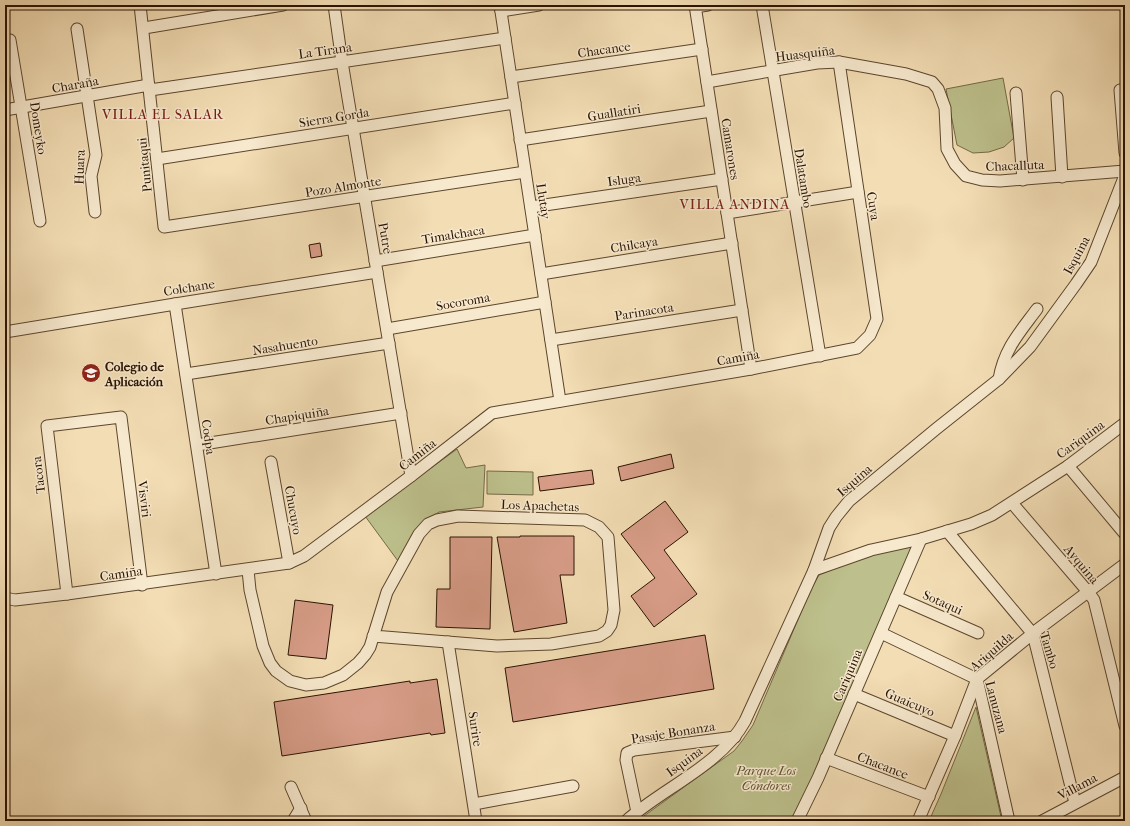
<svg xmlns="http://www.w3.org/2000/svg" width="1130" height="826" font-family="'IM FELL French Canon',serif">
	<rect width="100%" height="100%" fill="#f3ddb4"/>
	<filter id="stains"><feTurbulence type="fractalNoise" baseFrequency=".005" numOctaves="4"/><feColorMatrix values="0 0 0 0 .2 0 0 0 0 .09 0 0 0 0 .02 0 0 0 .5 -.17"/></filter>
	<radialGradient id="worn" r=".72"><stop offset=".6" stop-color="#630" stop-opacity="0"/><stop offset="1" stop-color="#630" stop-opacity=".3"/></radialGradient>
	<g fill="#bdc08c" stroke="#746a46">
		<path d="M1003,78L1014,138L1004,147L989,152L973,153L957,145L946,89Z"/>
		<path d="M457,449L466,468L485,465L483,507L439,512L424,521L414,532L406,548L398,561L365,516Z"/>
		<path d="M487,471L533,472V495L487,494Z"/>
		<path d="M912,545L888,608L806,793L791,821H637L734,751L742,741L753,725L811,589L819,575L873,553Z"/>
		<path d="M976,707L1002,821H929L941,794Z"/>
	</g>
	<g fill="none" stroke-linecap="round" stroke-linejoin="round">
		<path stroke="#71776e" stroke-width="4" d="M1114,821L1125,815"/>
	</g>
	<g fill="#d89d88" stroke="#2a1300">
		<path d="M320,243L322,256L311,258L309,245Z"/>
		<path d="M671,454L674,468L621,481L618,467Z"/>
		<path d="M592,470L594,484L540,491L538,477Z"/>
		<path d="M665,501L688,532L664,550L697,594L654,627L631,596L655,578L621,534Z"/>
		<path d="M520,536H574V575H560L567,623L514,632L497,537H520Z"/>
		<path d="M450,537H492L490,629L436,627L437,589H450Z"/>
		<path d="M295,600L333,605L326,659L288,655Z"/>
		<path d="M705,635L714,689L513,722L505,668Z"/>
		<path d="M437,679L445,733L431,735L430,733L282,756L274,702L410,681V683Z"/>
	</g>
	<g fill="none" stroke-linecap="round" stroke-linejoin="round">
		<g stroke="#5c462d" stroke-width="13">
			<g id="minor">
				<path d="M140,5L164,227L525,172"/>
				<path d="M334,5L342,62L411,476"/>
				<path d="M500,5L560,401"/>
				<path d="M695,5L751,369"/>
				<path d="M762,5L820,356"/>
				<path d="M695,7L708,5"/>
				<path d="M501,11L539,5"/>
				<path d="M144,28L283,5"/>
				<path d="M77,29L96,155L91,176L95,212"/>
				<path d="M10,40L40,221"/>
				<path d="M511,77L702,49"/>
				<path d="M707,82L817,63L839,62L906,74L932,82L938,89L945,108L947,149L955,164L966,176L982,180L1000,181L1125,171"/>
				<path d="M150,90L505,38"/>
				<path d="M1120,90L1125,153"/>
				<path d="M1016,93L1023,180"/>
				<path d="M1057,97L1062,177"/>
				<path d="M5,110L149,85"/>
				<path d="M520,140L711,111"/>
				<path d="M157,159L515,103"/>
				<path d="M531,207L722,179"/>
				<path d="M727,213L858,192"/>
				<path d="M375,261L535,235"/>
				<path d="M541,274L732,243"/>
				<path d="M175,304L216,574"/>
				<path d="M387,329L545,302"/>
				<path d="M5,332L175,304L377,272"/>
				<path d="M551,340L742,310"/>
				<path d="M186,374L389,343"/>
				<path d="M999,379C1004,349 1020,332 1037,309"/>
				<path d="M197,445L401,413"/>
				<path d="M271,462L289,563"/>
				<path d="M1068,466L1125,534"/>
				<path d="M1012,503L1089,593L1094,600L1125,726"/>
				<path d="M947,531L1033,634L1075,803"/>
				<path d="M248,570L250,590L263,646L270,663L276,671L290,681L306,685L324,683L343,675L358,663L365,655L370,647L387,592L419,534L428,524L437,520L458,516L585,520L599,527L608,537L614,610L611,625L607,631L599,636L551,644L497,646L373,636"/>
				<path d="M814,570L871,550L921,539L971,524L992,515L1068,466L1125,423"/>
				<path d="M67,594L47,426L121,417L142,585"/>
				<path d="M896,597L978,633"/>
				<path d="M5,598L15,600L67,594L289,563L304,556L411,476L492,413L751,369L857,348L870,335L877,319L839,62"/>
				<path d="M881,633L977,679L1009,821"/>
				<path d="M448,642L476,821"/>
				<path d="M854,694L955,736"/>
				<path d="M826,758L929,797"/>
				<path d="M291,787L306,821"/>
				<path d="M474,804L573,786"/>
				<path d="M637,812L626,760L627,753L634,750L735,737"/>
				<path d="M293,821L301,808"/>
				<path d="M626,821C663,788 721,765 745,721L814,570L829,528L836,517L849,501L936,429L999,379L1030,347L1076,284L1091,262L1125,175"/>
				<path d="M797,821L818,778L921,539"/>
				<path d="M918,821L955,736L977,679L1037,630L1125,564"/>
				<path d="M1042,821L1125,777"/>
			</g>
		</g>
		<use href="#minor" stroke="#f7e9ce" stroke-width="11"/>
	</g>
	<defs>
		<g id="school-disc" transform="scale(1)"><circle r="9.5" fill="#8f2418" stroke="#f7e9ce"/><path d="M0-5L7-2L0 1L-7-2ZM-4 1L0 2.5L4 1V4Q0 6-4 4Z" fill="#fff"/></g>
	</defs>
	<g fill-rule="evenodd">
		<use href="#school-disc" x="91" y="373"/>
	</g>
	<g text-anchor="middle" stroke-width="3" stroke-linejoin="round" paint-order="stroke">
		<g font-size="13" fill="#2a1300" stroke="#f7e9ce">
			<text transform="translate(604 49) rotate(-8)" y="5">Chacance</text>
			<text transform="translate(325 50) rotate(-8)" y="5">La Tirana</text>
			<text transform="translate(805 53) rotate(-7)" y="5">Huasquiña</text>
			<text transform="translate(75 84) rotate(-10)" y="5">Charaña</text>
			<text transform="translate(614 112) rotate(-9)" y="5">Guallatiri</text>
			<text transform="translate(334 117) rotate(-9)" y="5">Sierra Gorda</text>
			<text transform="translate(39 128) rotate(81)" y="5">Domeyko</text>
			<text transform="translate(731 149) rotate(81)" y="5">Camarones</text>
			<text transform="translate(144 165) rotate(-96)" y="5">Punitaqui</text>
			<text transform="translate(1015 165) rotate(-2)" y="5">Chacalluta</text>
			<text transform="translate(79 167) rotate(-88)" y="5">Huara</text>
			<text transform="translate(804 178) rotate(81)" y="5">Dalatambo</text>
			<text transform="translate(624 179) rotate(-8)" y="5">Isluga</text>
			<text transform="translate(343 186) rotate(-9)" y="5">Pozo Almonte</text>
			<text transform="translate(544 201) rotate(81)" y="5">Llutay</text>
			<text transform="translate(874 206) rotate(81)" y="5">Cuya</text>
			<text transform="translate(453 234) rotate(-9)" y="5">Timalchaca</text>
			<text transform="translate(386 238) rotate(80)" y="5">Putre</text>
			<text transform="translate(634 244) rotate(-9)" y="5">Chilcaya</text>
			<text transform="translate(1076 255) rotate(-62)" y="5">Isquina</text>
			<text transform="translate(189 287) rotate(-9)" y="5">Colchane</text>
			<text transform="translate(463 301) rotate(-10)" y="5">Socoroma</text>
			<text transform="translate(644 311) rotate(-9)" y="5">Parinacota</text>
			<text transform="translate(285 345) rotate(-9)" y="5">Nasahuento</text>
			<text transform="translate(738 357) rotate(-10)" y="5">Camiña</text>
			<text transform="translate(297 415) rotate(-9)" y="5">Chapiquiña</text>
			<text transform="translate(209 437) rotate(82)" y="5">Codpa</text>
			<text transform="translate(1080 439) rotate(-36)" y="5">Cariquina</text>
			<text transform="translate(417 454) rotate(-38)" y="5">Camiña</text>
			<text transform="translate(38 475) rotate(-97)" y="5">Tacora</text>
			<text transform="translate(854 480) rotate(-41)" y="5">Isquina</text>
			<text transform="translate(145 499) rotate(83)" y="5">Visviri</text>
			<text transform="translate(540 505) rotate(2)" y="5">Los Apachetas</text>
			<text transform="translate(294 510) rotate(80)" y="5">Chucuyo</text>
			<text transform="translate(1082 564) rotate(50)" y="5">Ayquina</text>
			<text transform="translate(121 573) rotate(-8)" y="5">Camiña</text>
			<text transform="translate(943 602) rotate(24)" y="5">Sotaqui</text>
			<text transform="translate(1050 650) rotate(73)" y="5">Tambo</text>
			<text transform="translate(991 651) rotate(-41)" y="5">Ariquilda</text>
			<text transform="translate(847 675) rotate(-67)" y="5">Cariquina</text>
			<text transform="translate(910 702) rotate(23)" y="5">Guaicuyo</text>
			<text transform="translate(997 707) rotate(75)" y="5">Lanuzana</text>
			<text transform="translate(476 729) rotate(81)" y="5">Surire</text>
			<text transform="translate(673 732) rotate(-9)" y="5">Pasaje Bonanza</text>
			<text transform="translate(684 761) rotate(-36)" y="5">Isquina</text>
			<text transform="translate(883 765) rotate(21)" y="5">Chacance</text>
			<text transform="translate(1077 786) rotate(-28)" y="5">Villama</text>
		</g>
		<g font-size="13" font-weight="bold" fill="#2a1300" stroke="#f7e9ce" text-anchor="start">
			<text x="105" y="371">Colegio de<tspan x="105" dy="15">Aplicación</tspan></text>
		</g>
		<g font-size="13" font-style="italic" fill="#5d5031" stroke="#f7e9ce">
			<text x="766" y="775">Parque Los<tspan x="766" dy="15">Cóndores</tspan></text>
		</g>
		<g font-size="14" letter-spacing="1" fill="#7a1f14" stroke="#f7e9ce">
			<text x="163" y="119">VILLA EL SALAR</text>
			<text x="735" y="209">VILLA ANDINA</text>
		</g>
	</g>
	<rect width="1130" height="826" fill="none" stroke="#f3ddb4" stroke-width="20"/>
	<rect x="6" y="6" width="1118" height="814" fill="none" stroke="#2a1300" stroke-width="2"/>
	<rect x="10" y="10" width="1110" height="806" fill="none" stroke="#2a1300"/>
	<rect width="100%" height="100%" filter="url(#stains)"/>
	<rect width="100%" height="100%" fill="url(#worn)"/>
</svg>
